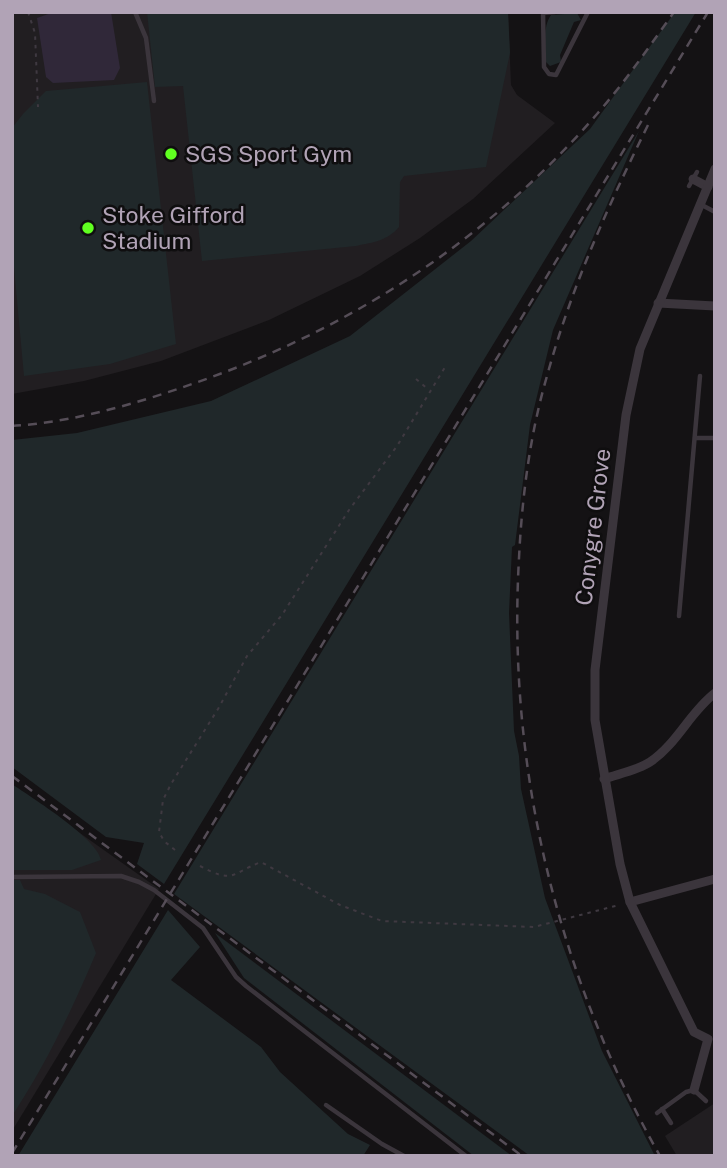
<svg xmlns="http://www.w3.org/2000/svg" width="727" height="1168" font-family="'Public Sans',sans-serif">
	<rect width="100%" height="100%" fill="#141214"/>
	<g fill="#211e21">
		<path d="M12,12H508L511,85L517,95L555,123L473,199L420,238L360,276L269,320L161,361L84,381L12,394Z"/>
		<path d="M12,785L159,889L12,1131Z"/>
		<path d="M715,1103V1156H677L665,1136Z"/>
	</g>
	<g fill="#20282a">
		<path d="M147,12H508L510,53L486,167L404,176L400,182L399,227C387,241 374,242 356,246L202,261L183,86L155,87Z"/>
		<path d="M675,12H696L164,884L137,864L144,843L106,837L12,767V440L77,433L211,401L350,336L471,241L590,129Z"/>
		<path d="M577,13L581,20L574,22L560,55L561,62L550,66L546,62C546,46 542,28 551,15Z"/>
		<path d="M147,82L176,344L110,364L24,376L12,246V128L23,114L46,91Z"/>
		<path d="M639,131L553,330L530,425L515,545L512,547L509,613L514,731L519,756L521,789L545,898L602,1051L655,1156H530L174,894Z"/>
		<path d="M12,784C32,798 97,838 101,860L72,870H12Z"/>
		<path d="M12,880H20L24,889L45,894L80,912L96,953C72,1010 46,1064 12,1116Z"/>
		<path d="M168,910L200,947L171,980L261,1047L280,1072L348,1134L370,1145L363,1156H18Z"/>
		<path d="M215,933L512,1156H474L244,978Z"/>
	</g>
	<path fill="#302839" d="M54,12H111L120,68L114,80L53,83L46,77L37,18Z"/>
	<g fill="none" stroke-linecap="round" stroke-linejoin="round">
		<g stroke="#3f3941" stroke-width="2" stroke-dasharray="3.5 5" stroke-linecap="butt">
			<path d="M28,12L35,33L38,107"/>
			<path d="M416,379L429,390"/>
			<path d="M175,850L164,841L159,832L163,800L171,784L218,709L247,656L282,615L349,510L397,446L447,364"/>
			<path d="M200,866C234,884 230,874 261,862L340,905L382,921L534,927L619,905"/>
		</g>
		<g stroke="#3b353c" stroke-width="4.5">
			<path d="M135,12L146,38L154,101"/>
			<path d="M543,12L544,67L549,74L556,75L588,12"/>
			<path d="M543,13L555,12"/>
			<path d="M689,186L697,172"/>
			<path d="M700,204L715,212"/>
			<path d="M695,438H715"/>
			<path d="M679,616L700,376"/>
			<path d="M12,877L121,876L139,882L154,890L203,928L236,977L246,986L466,1156"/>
			<path d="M326,1105L382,1144L404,1156"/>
			<path d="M662,1109L671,1123"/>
			<path d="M657,1113L686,1092L694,1090L706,1101"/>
		</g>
		<g stroke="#3b353c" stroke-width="9">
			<path d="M693,179L708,187"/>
			<path d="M658,303L715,306"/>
			<path d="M604,779C618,774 638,770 650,762C677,744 690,712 715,693"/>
			<path d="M630,902L715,879"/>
			<path d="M694,1090L708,1039L694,1032L630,902L620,864L595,720V670L626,415L640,349L715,169"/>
		</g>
		<g stroke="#554d57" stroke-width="2.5" stroke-dasharray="9 7" stroke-linecap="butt">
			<path d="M648,125C608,206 571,288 547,376C530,434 522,497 519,558C507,767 557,974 660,1156"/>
			<path d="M12,426C74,422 135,404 192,384C349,330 488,240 597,114C625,82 649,47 674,12"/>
			<path d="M12,776L522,1156"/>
			<path d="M12,1153L708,12"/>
		</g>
	</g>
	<g fill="#60ff20" stroke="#0f0e0f" stroke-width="2.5">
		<circle cx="171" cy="154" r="7"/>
		<circle cx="88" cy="228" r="7"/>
	</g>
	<g text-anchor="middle" stroke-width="5" stroke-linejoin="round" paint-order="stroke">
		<g font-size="23" fill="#b1a3b6" stroke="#0f0e0f" text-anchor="start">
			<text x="185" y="162">SGS Sport Gym</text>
			<text x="102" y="223">Stoke Gifford<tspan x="102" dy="26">Stadium</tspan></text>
		</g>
		<g font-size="23" fill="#b1a3b6" stroke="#0f0e0f">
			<text transform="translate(593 527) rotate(-83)" y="8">Conygre Grove</text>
		</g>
	</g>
	<rect width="727" height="1168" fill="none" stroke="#b1a3b6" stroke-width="28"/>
</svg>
